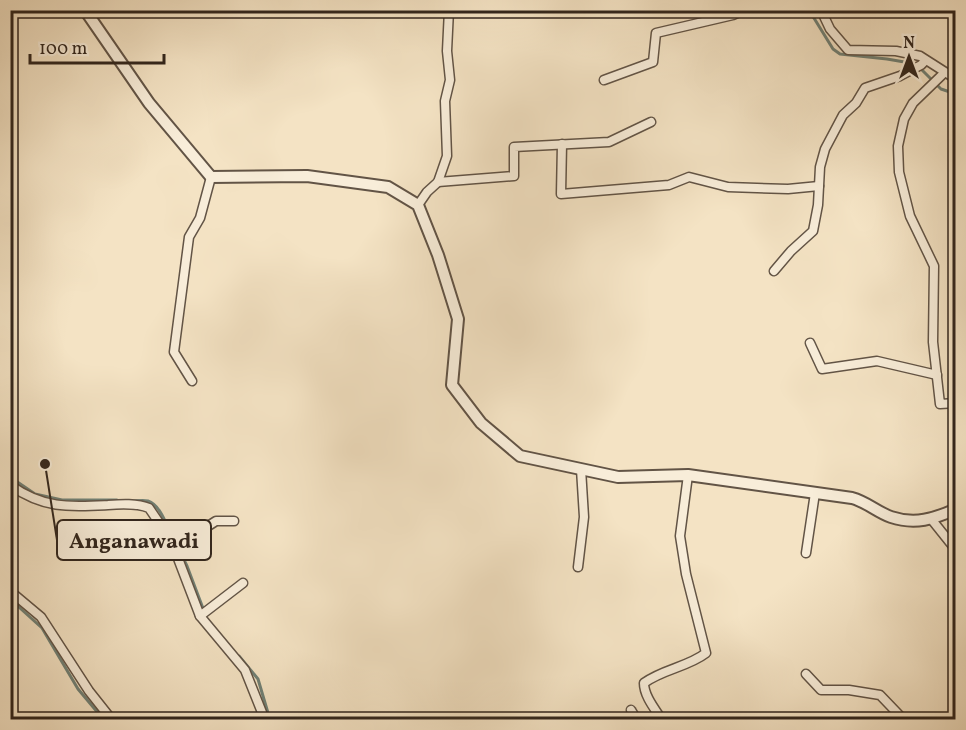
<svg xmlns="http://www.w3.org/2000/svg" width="966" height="730" font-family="Vollkorn,serif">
	<rect width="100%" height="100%" fill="#f4e3c4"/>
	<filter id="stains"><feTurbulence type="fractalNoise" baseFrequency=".00333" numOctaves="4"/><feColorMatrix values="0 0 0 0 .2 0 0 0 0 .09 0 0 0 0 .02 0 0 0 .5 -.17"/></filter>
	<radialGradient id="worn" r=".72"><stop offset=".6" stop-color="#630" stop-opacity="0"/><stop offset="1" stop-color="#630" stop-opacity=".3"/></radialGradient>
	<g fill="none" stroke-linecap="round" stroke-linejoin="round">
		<g stroke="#718176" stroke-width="3">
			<path d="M809,10L833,49L840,54L887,59L916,64L941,89L956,94"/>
			<path d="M10,477L35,494L62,500H117"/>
			<path d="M132,501C137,501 143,500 148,501C160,505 166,524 171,534"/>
			<path d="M178,548L187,566L204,611"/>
			<path d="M10,599L42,628L78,689L104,720"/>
			<path d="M239,656L258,679L268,713L272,720"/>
		</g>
		<g stroke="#625446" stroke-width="11">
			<g id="minor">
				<path d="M821,10L830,29L848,50L896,51L920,56L956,79"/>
				<path d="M944,73L913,103L904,119L898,146L899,172L910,216L934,266L933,342L940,404L956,403"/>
				<path d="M604,80L653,62L656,33L733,15L744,10"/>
				<path d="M562,144L561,194L669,185L689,177L728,187L788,189L819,186"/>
				<path d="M438,182L514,176V147L609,142L651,122"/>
				<path d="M418,205L427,192L438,182L447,156L445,101L450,80L447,51L449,10"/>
				<path d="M774,271L791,251L813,231L818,205L820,167L825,149L843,115L856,103L865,88L900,76L921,65L925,61"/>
				<path d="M810,343L822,369L877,361L937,375"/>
				<path d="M192,381L174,352L189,237L200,218L211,177"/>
				<path d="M10,485C44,509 69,507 108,505C121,504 137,503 149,508L166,533L174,548L200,616L245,670L265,720"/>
				<path d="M932,520L956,550"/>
				<path d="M174,548L216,521H234"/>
				<path d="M806,553L815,493"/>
				<path d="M578,567L584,517L581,469"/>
				<path d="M10,591L41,617L89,691L112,720"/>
				<path d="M200,616L243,583"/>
				<path d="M806,674L821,690H849L880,695L904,720"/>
				<path d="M631,710L637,720"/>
				<path d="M662,720C655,709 644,696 644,683C663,669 688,667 706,653L686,574L680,536L688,475"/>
			</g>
		</g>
		<g stroke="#625446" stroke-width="14">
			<path id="tertiary" d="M85,10L149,103L211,177L307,176L388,187L418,205L438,255L458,319L452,385L481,423L520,456L618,477L688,475L852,498C867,502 877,512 891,517C915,525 934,519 956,509"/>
		</g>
		<use href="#minor" stroke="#f8edd9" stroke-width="8"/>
		<use href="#tertiary" stroke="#f8edd9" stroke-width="10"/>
	</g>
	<path fill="none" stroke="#31251c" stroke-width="2" d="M45 464L57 540"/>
	<circle fill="#31251c" stroke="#f8edd9" stroke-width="2" cx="45" cy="464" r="6"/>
	<rect fill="#f8edd9" stroke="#31251c" stroke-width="2" x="57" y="520" width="154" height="40" rx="6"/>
	<g font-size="22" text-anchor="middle" font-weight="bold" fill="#31251c">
		<text x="134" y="548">Anganawadi</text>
	</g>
	<rect width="966" height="730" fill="none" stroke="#f4e3c4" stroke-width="36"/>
	<rect x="12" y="12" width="942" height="706" fill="none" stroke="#31251c" stroke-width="3"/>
	<rect x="18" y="18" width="930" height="694" fill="none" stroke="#31251c" stroke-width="1.5"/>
	<g transform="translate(909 57)" stroke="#f8edd9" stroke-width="4.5" paint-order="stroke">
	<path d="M0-4.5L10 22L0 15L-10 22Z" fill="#31251c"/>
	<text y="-9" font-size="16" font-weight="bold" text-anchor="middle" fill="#31251c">N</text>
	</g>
	<path d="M30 54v9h134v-9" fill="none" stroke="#31251c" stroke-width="3"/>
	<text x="39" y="54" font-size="18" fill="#31251c" stroke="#f8edd9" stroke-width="4.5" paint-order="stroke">100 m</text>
	<rect width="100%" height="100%" filter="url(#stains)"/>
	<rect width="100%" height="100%" fill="url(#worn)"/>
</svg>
